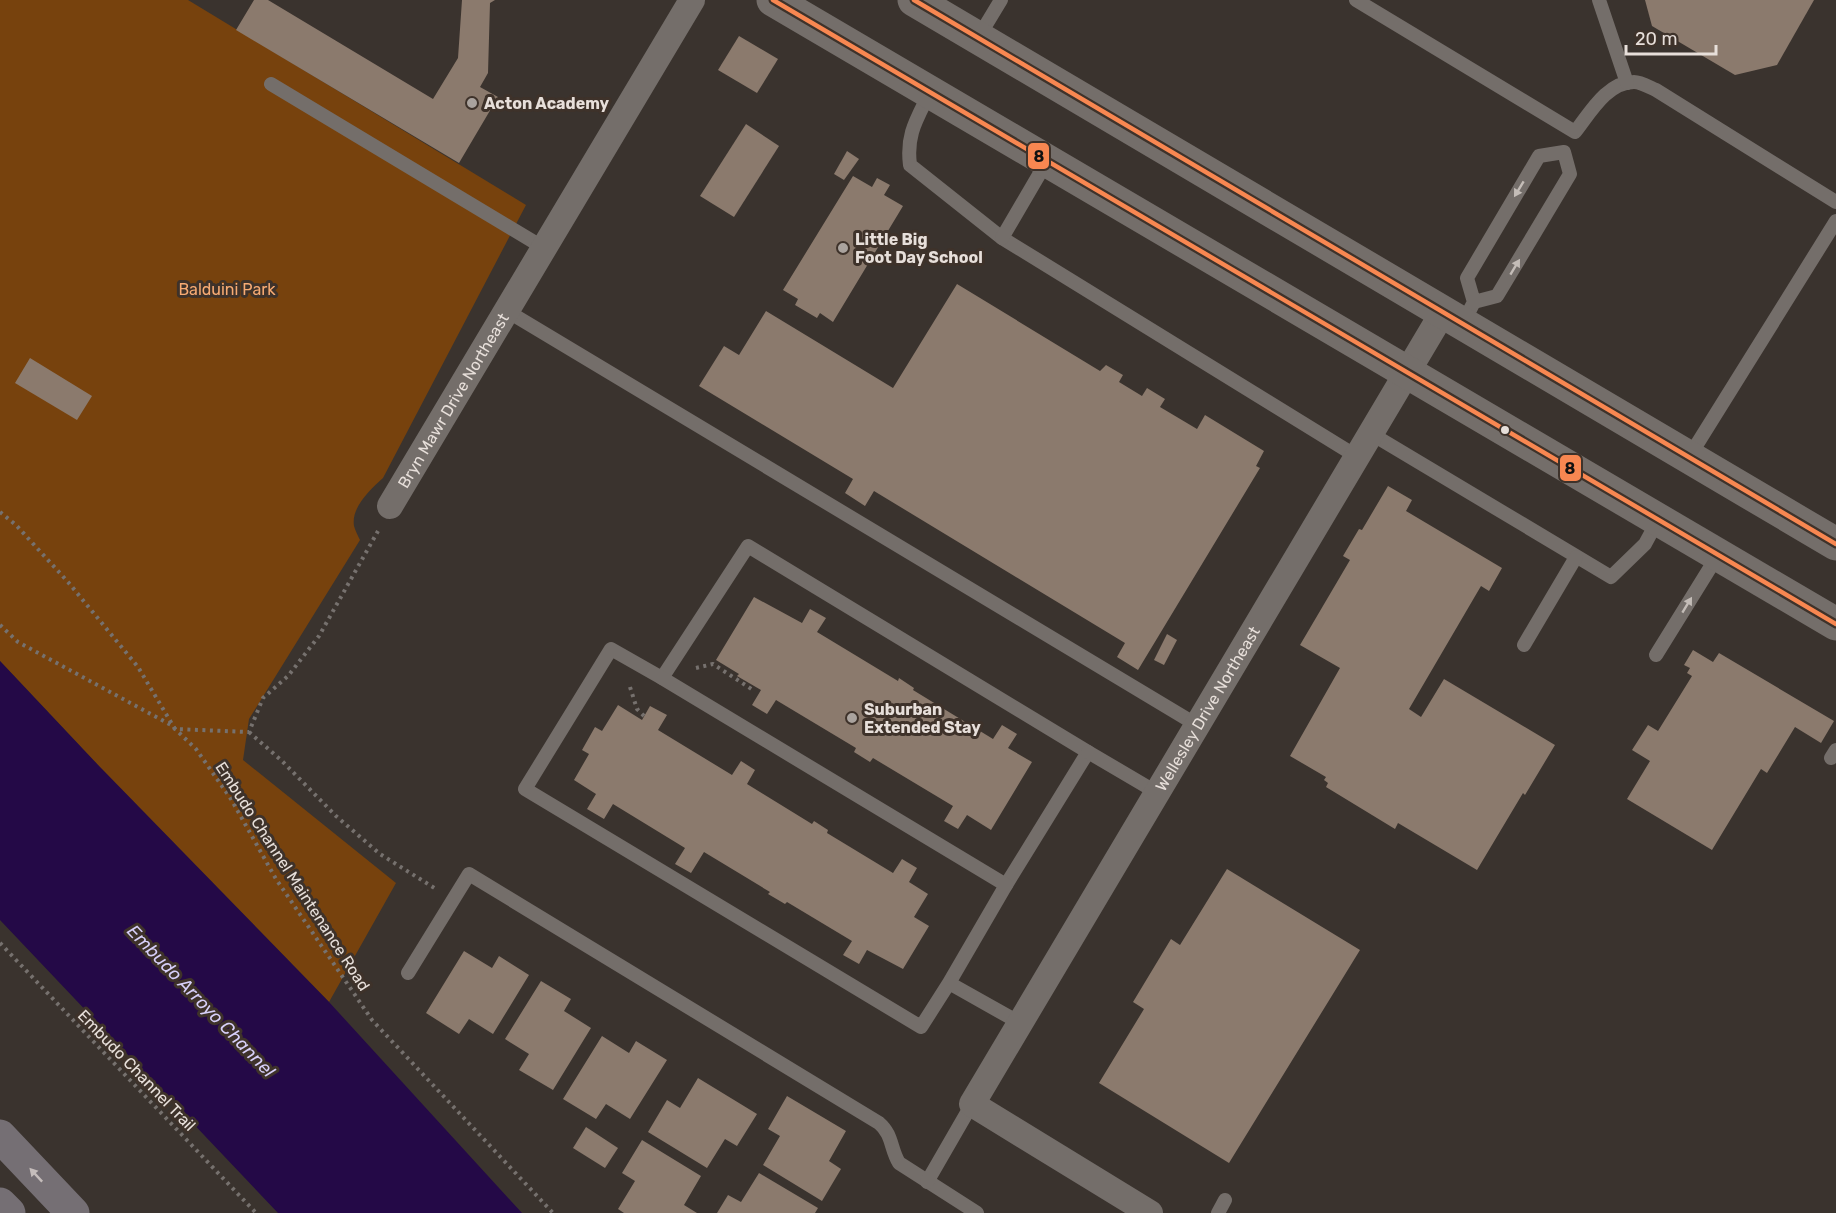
<svg xmlns="http://www.w3.org/2000/svg" width="1836" height="1213" font-family="Rubik,sans-serif">
	<rect width="100%" height="100%" fill="#3a332e"/>
	<path fill="#77420d" d="M0,0H188L526,205L383,478C370,490 351,507 354,526C355,530 358,536 360,540L249,719L243,760L396,883L329,1002L98,765L0,661Z"/>
	<path fill="#240947" d="M0,661L98,765L329,1002L522,1213H278L0,920Z"/>
	<g fill="#8b7a6d">
		<path d="M254,0H268L433,99L458,58L462,0H495L490,3L488,73L480,87L498,97L459,163L236,30Z"/>
		<path d="M1645,0H1814L1777,65L1735,75L1652,26Z"/>
		<path d="M739,36L778,59L757,93L718,70Z"/>
		<path d="M746,124L779,146L734,217L700,196Z"/>
		<path d="M847,151L859,159L844,180L834,174Z"/>
		<path d="M853,176L872,187L877,178L890,185L884,195L903,206L833,322L820,313L817,318L795,305L798,299L783,290Z"/>
		<path d="M957,284L1100,371L1106,365L1123,375L1119,382L1142,396L1147,388L1165,399L1160,407L1197,429L1205,415L1264,451L1256,466L1260,468L1138,670L1117,657L1125,643L874,491L865,506L845,493L853,479L699,386L724,346L739,355L766,311L893,388Z"/>
		<path d="M30,358L92,396L77,420L15,383Z"/>
		<path d="M1388,486L1412,500L1406,511L1502,568L1489,591L1481,586L1409,709L1421,717L1444,679L1555,745L1525,795L1523,793L1477,870L1398,823L1395,829L1326,787L1328,783L1324,780L1326,777L1290,756L1340,668L1300,645L1350,560L1343,556L1359,529L1362,530Z"/>
		<path d="M754,597L802,623L810,609L826,618L817,632L898,681L899,678L914,688L913,690L993,739L1002,725L1017,734L1008,748L1032,762L991,830L967,815L958,829L944,821L953,806L873,758L870,762L854,752L856,748L776,700L767,714L752,705L761,690L737,676L739,674L716,660Z"/>
		<path d="M1167,634L1177,640L1164,665L1154,660Z"/>
		<path d="M1693,650L1713,662L1719,653L1834,721L1821,743L1795,727L1767,773L1761,769L1712,850L1627,799L1650,761L1632,750L1648,725L1658,731L1692,676L1687,673L1690,668L1684,665Z"/>
		<path d="M618,705L642,720L650,706L667,715L658,730L732,775L741,761L755,770L747,784L812,824L814,821L828,830L827,833L893,873L902,859L917,868L909,882L928,894L914,917L929,926L903,969L867,950L859,964L843,955L852,941L787,902L785,904L768,894L770,892L704,852L691,873L675,864L685,848L613,804L604,819L587,809L596,794L574,780L589,754L582,750L595,727L602,731Z"/>
		<path d="M1227,869L1360,950L1229,1163L1099,1083L1144,1009L1133,1002L1171,939L1180,945Z"/>
		<path d="M464,951L492,968L499,956L529,975L493,1034L469,1019L459,1034L426,1013Z"/>
		<path d="M541,981L571,999L564,1011L591,1028L553,1090L519,1070L529,1054L505,1039Z"/>
		<path d="M602,1036L629,1053L636,1041L667,1060L630,1119L606,1104L596,1119L563,1099Z"/>
		<path d="M698,1078L757,1114L737,1146L725,1139L707,1168L648,1132L667,1100L680,1108Z"/>
		<path d="M787,1096L846,1131L829,1161L841,1169L822,1201L763,1165L780,1136L768,1129Z"/>
		<path d="M586,1127L618,1148L605,1168L573,1148Z"/>
		<path d="M642,1140L701,1176L684,1205L697,1213H624L618,1209L635,1181L622,1173Z"/>
		<path d="M759,1173L818,1208L815,1213H717L728,1195L741,1202Z"/>
	</g>
	<g fill="none" stroke-linecap="round" stroke-linejoin="round">
		<g stroke="#76716e" stroke-width="4" stroke-dasharray="3 4.5" stroke-linecap="butt">
			<path d="M0,512L16,525L68,582L138,667L175,729L249,732L263,698L288,676L319,636L378,531"/>
			<path d="M0,625L18,642L171,725L196,749L231,799L276,879L372,1020L553,1213"/>
			<path d="M696,668L713,664L753,690"/>
			<path d="M630,687L637,709L644,716"/>
			<path d="M249,732L282,761L336,816L380,854L436,889"/>
			<path d="M0,943L256,1213"/>
		</g>
		<g stroke="#746e6a" stroke-width="14">
			<path d="M1356,0L1575,132C1590,113 1607,82 1634,82C1641,82 1649,87 1656,90L1836,202"/>
			<path d="M1599,0L1627,83"/>
			<path d="M978,38L1001,0"/>
			<path d="M271,84L544,248"/>
			<path d="M930,92C917,119 906,134 910,165L1002,238L1356,456"/>
			<path d="M1002,238L1047,161"/>
			<path d="M507,311L1197,725"/>
			<path d="M1463,323L1474,302L1467,278L1539,156L1564,152L1570,174L1497,296L1474,302"/>
			<path d="M1370,433L1611,577L1645,544L1658,520"/>
			<path d="M1689,457L1836,221"/>
			<path d="M1524,645L1576,557"/>
			<path d="M1656,655L1718,555"/>
			<path d="M662,678L748,546L1088,752L1006,885"/>
			<path d="M1088,752L1156,792"/>
			<path d="M1831,758L1836,750"/>
			<path d="M408,973L469,874L879,1123C893,1135 890,1148 899,1163L977,1213"/>
			<path d="M949,983L1006,885L662,678L611,649L525,789L921,1027L949,983L1020,1023"/>
			<path d="M927,1182L972,1104"/>
			<path d="M1218,1213L1225,1200"/>
		</g>
		<g stroke="#746e6a" stroke-width="26">
			<path id="s1" d="M390,506L692,0"/>
			<path id="s2" d="M1150,1213L972,1104L1443,312"/>
		</g>
		<g stroke="#746e6a" stroke-width="33">
			<path d="M773,0L1836,624"/>
			<path d="M914,0L1836,544"/>
		</g>
		<g stroke="#756f74" stroke-width="33">
			<path d="M0,1136L73,1213"/>
			<path d="M0,1204L9,1213"/>
		</g>
		<g stroke="#3e322a" stroke-width="9">
			<g id="bus-1">
				<path d="M773,0L1836,624"/>
				<path d="M914,0L1836,544"/>
			</g>
		</g>
		<use href="#bus-1" stroke="#f88751" stroke-width="4.5"/>
	</g>
	<defs><path id="oneway-solid" d="M-6-.8H1V-3.2L6.5 0L1 3.2V.8H-6Z" transform="scale(1.5)"/></defs>
	<g fill="#c4bdb8">
		<use href="#oneway-solid" transform="translate(1519 189) rotate(121)"/>
		<use href="#oneway-solid" transform="translate(1515 267) rotate(-59)"/>
		<use href="#oneway-solid" transform="translate(1687 605) rotate(-59)"/>
	</g>
	<use fill="#c5bdbb" href="#oneway-solid" transform="translate(36 1175) rotate(-133)"/>
	<g fill="#aaa39e" stroke="#3e322a" stroke-width="2">
		<circle cx="472" cy="103" r="6"/>
		<circle cx="843" cy="248" r="6"/>
		<circle cx="852" cy="718" r="6"/>
	</g>
	<circle fill="#e7dfda" stroke="#3e322a" stroke-width="2" cx="1505" cy="430" r="5"/>
	<g text-anchor="middle" stroke-width="6" stroke-linejoin="round" paint-order="stroke">
		<g font-size="16" font-weight="bold" fill="#e7dfda" stroke="#3e322a" text-anchor="start">
			<text x="484" y="109">Acton Academy</text>
			<text x="855" y="245">Little Big<tspan x="855" dy="18">Foot Day School</tspan></text>
			<text x="864" y="715">Suburban<tspan x="864" dy="18">Extended Stay</tspan></text>
		</g>
		<g font-size="16" fill="#f7ab73" stroke="#3e322a">
			<text x="227" y="295">Balduini Park</text>
		</g>
		<g font-size="16" fill="#e7dfda" stroke="#3e322a">
			<text dy="6" stroke="none"><textPath href="#s1" startOffset="123">Bryn Mawr Drive Northeast</textPath></text>
			<text dy="6" stroke="none"><textPath href="#s2" startOffset="669">Wellesley Drive Northeast</textPath></text>
			<text transform="translate(293 876) rotate(57)" y="6">Embudo Channel Maintenance Road</text>
			<text transform="translate(137 1070) rotate(46)" y="6">Embudo Channel Trail</text>
		</g>
		<g font-size="18" font-style="italic" fill="#d7cff9" stroke="#3e322a">
			<text transform="translate(201 1001) rotate(46)" y="6">Embudo Arroyo Channel</text>
		</g>
	</g>
	<g stroke="#3e322a" stroke-width="2">
		<rect x="1027" y="142" width="23" height="28" rx="6" fill="#f88751"/>
		<rect x="1559" y="454" width="23" height="28" rx="6" fill="#f88751"/>
	</g>
	<g font-size="16" text-anchor="middle" font-weight="bold" fill="#111">
		<text x="1039" y="162">8</text>
		<text x="1570" y="474">8</text>
	</g>
	<path d="M1626 45v9h90v-9" fill="none" stroke="#e7dfda" stroke-width="3"/>
	<text x="1635" y="45" font-size="18" fill="#e7dfda" stroke="#3e322a" stroke-width="4.5" paint-order="stroke">20 m</text>
</svg>
